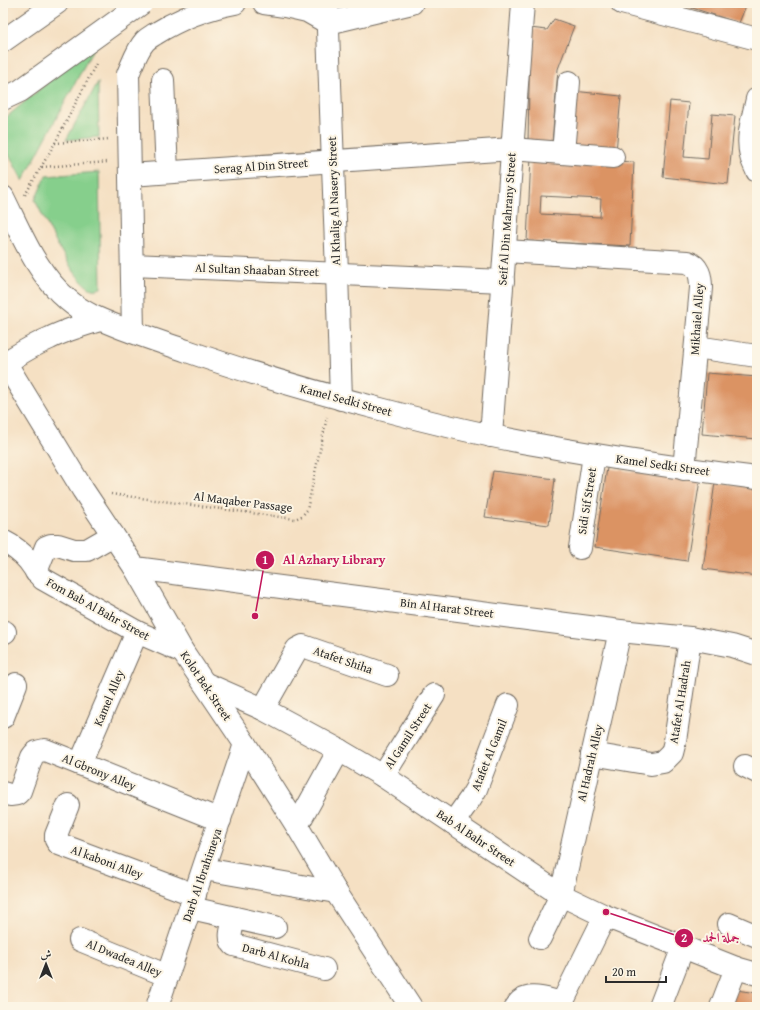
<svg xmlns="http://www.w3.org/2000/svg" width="760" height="1010" font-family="'Gentium Book Plus',Amiri,serif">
	<rect width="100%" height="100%" fill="#fcf5e5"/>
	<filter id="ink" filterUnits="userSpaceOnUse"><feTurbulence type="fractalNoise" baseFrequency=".025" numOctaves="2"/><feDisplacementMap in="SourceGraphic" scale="8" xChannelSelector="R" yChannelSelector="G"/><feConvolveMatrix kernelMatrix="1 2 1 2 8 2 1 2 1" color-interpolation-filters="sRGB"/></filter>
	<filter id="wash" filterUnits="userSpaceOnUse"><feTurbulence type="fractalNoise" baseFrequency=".012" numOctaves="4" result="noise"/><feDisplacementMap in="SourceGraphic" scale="16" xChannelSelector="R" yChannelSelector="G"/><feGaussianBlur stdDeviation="0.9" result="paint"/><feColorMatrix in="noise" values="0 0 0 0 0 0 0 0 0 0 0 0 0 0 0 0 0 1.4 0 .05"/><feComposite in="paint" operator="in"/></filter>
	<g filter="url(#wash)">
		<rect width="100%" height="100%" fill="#f5e0c3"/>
		<g fill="#86cf8c" stroke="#587d5c">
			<path d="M98,40L23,181L3,144V120Z"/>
			<path d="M98,82L99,137L66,140Z"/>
			<path d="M99,172L101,288C98,289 95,290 92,289C73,282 45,220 35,200L46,176Z"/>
		</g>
		<g id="blocks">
			<g fill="#db9364" fill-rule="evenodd">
				<path d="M677,3H747L739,23Z"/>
				<path d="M554,19L574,26L558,69L552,143H528L530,28L547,30Z"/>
				<path d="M573,91L621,96L616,152L565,146Z"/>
				<path d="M670,101L689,103L684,157L708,159L712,114L735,116L728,184L663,177Z"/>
				<path d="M531,157L634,162L630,246L527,241ZM541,196L601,199L600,217L540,214Z"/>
				<path d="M707,373L757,377V439L702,434Z"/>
				<path d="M607,468L700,480L687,561L595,547Z"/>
				<path d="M493,471L555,479L549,525L485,517Z"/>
				<path d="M715,482L757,487V576L703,569Z"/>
				<path d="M736,990L757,993V1007H729Z"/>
			</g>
		</g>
	</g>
	<g filter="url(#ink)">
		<use href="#blocks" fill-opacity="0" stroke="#726a60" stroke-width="1"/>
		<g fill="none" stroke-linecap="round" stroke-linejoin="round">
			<g stroke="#726a60" stroke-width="24">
				<g id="minor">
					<path d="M264,3L285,6L307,11L328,23L412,3"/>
					<path d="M327,3L337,273L341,399"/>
					<path d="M622,3L757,39"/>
					<path d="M163,80L167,172"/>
					<path d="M757,99C753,118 746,137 751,156C752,161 755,166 757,171"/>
					<path d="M563,153L569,82"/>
					<path d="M130,175L512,149L613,157"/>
					<path d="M505,251L687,262C699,266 701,276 701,288L684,469"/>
					<path d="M132,265L503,281"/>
					<path d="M133,332L128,74C133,63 137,50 145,41C148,38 152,36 155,34C179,19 208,8 235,3"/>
					<path d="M696,347L757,356"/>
					<path d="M5,362L83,490L135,568L183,652L245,744L297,826L336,892L411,1007"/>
					<path d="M491,436L523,3"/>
					<path d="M3,541C13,546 22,553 29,561C34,568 37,573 43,579L137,632L183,652"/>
					<path d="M580,548L594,455"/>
					<path d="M135,568L620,631L690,638L732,646L757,654"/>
					<path d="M36,572L46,547L51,545H58L74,550H87L113,535"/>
					<path d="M3,632H5"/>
					<path d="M204,683L263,709L339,750L383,776L561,895L605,916L736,968L757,974"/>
					<path d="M263,709L297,649L303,646L387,675"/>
					<path d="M3,717L16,684"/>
					<path d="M592,754L651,764L663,762L672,753L675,741L690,638"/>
					<path d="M80,764L137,632"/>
					<path d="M745,766L757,772"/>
					<path d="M383,776L434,695"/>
					<path d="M3,793L10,795L17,794L20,791L32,757C36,751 39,751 45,750L220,820"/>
					<path d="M68,805L56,835V840L59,844L195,895"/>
					<path d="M453,823L470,799L476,789L508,705"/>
					<path d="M297,826L339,750"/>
					<path d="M204,869L336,892"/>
					<path d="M191,908L275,927"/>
					<path d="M234,918C233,926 227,938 234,945L324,969"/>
					<path d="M729,924L757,936"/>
					<path d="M540,938L561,895L620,631"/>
					<path d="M80,940L168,976"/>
					<path d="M157,1007L245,744"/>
					<path d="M516,1007C525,990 548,1000 562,1003"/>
					<path d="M560,1007L605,916"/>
					<path d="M660,1007L683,947"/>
					<path d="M721,1007L736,968"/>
				</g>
			</g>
			<g stroke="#726a60" stroke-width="24">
				<g id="major">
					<path d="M3,41L57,3"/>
					<path d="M3,197C21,233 36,273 68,300C83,313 101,320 119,327C142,336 164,343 187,351C252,374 318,393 384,410C437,424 491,437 545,446C615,459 686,469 757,478"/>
					<path d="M3,364C18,355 33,345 50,338C66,330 83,325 100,320"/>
				</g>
			</g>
			<g stroke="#726a60" stroke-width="2.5" stroke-dasharray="1 3" stroke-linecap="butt">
				<path d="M55,143L109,139"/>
				<path d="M42,167L108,162"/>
				<path d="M25,195L55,143L97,62"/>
				<path d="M111,494L295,519L302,516L307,510L327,417"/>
			</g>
			<use href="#minor" stroke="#fff" stroke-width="22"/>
			<use href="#major" stroke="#fff" stroke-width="22"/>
			<g stroke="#726a60" stroke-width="24" stroke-linecap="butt">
				<path id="highway-bridge" d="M3,99L20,91L142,3"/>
			</g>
			<use href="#highway-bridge" stroke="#fff" stroke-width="22"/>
		</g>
	</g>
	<g text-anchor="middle" stroke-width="4" stroke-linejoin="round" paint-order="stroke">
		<g font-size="12" fill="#2b2b2b" stroke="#fcf5e5">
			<text transform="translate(261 166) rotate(-4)" y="4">Serag Al Din Street</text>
			<text transform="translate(334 201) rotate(-92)" y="4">Al Khalig Al Nasery Street</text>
			<text transform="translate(507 219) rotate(-86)" y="4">Seif Al Din Mahrany Street</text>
			<text transform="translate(257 270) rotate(2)" y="4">Al Sultan Shaaban Street</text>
			<text transform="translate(697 319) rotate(-86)" y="4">Mikhaiel Alley</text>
			<text transform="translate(346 400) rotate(15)" y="4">Kamel Sedki Street</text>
			<text transform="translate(663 465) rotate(8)" y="4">Kamel Sedki Street</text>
			<text transform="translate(587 501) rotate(-81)" y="4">Sidi Sif Street</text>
			<text transform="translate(243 502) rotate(7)" y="4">Al Maqaber Passage</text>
			<text transform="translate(447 608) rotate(7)" y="4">Bin Al Harat Street</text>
			<text transform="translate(98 609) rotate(29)" y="4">Fom Bab Al Bahr Street</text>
			<text transform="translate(343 660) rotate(19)" y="4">Atafet Shiha</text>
			<text transform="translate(206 686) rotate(56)" y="4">Kolot Bek Street</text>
			<text transform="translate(109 698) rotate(-67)" y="4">Kamel Alley</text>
			<text transform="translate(680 702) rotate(-81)" y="4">Atafet Al Hadrah</text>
			<text transform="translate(408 736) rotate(-57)" y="4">Al Gamil Street</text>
			<text transform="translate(489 755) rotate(-68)" y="4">Atafet Al Gamil</text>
			<text transform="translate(590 763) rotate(-77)" y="4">Al Hadrah Alley</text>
			<text transform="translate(99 772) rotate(22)" y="4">Al Gbrony Alley</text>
			<text transform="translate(476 838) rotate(34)" y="4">Bab Al Bahr Street</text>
			<text transform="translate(107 862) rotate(20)" y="4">Al kaboni Alley</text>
			<text transform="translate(202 875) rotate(-71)" y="4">Darb Al Ibrahimeya</text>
			<text transform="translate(276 956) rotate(15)" y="4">Darb Al Kohla</text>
			<text transform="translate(124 958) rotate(22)" y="4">Al Dwadea Alley</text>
		</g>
	</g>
	<path fill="none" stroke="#c2185b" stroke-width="1.5" d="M255 616L265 560M606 912L684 938"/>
	<g fill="#c2185b" stroke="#fcf5e5" stroke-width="1.5">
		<circle cx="255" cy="616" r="4"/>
		<circle cx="606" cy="912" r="4"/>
		<circle cx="265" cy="560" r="10"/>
		<circle cx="684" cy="938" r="10"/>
	</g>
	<g font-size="12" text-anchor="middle" font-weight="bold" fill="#fff">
		<text x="265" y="564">1</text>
		<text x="684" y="942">2</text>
	</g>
	<g font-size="13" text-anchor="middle" font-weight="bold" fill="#c2185b" stroke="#fcf5e5" stroke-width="4" stroke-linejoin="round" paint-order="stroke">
		<text x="334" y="564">Al Azhary Library</text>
		<text x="721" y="942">جملة الحمد</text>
	</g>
	<rect width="760" height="1010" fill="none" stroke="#fcf5e5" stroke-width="16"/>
	<g transform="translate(46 964)" stroke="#fcf5e5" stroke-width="3" paint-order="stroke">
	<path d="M0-3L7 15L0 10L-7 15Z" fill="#2b2b2b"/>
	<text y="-6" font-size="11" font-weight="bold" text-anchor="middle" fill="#2b2b2b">ش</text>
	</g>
	<path d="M606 976v6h60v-6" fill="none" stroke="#2b2b2b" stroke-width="2"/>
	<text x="612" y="976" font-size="12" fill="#2b2b2b" stroke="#fcf5e5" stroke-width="3" paint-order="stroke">20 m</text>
</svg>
